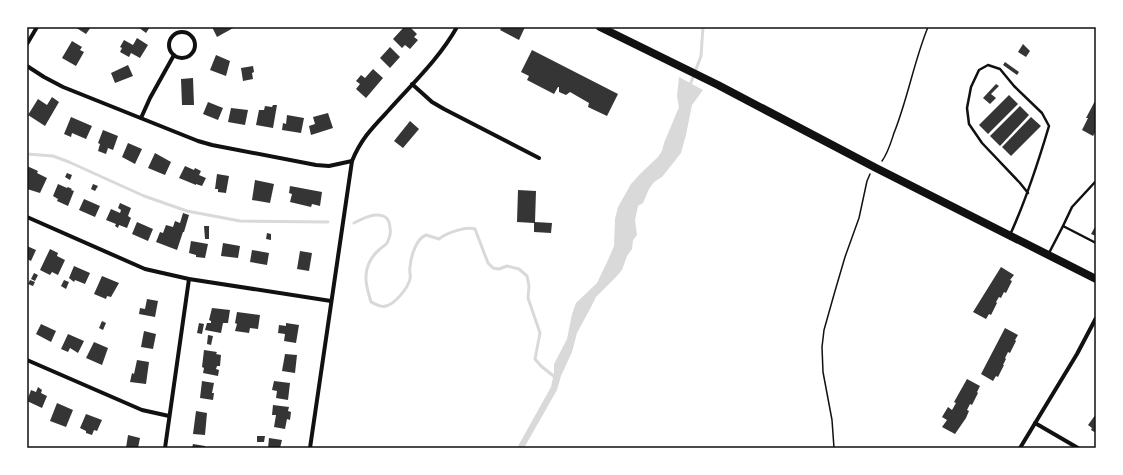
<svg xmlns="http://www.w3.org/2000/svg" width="1123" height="475" font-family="'DejaVu Sans',sans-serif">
	<rect width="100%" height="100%" fill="#fff"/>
	<path fill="#d9d9d9" d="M679,77L703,90L692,105L686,135L681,153L662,177L654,182L649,189L643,203L638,206L635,220L637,235L633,240L632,249L627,256L622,270L616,277L596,297L590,309L577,333L572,352L561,376L557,390L524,448H517L551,387L554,373V364L567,339L572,314L576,303L597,283L608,260L614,246L615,219L618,207L631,184L640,174L658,157L662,151L664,143L679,107L677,96Z"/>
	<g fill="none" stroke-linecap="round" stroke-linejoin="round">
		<g stroke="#d9d9d9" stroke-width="3">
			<path d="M690,85L701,56L703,27"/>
			<path d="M27,154L53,156L69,162L144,196L187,211L240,221L328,222"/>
			<path d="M354,223C365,217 389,206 390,228C391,232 389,239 387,243C386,245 382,247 380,249C374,254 369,261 367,269C364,281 368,291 371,302C376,304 380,308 386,306C395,304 408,288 410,279C411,275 409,271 410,267C411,256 416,239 426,235L439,239C446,233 466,226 475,229L488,263L493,268L499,269L507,266L519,269L527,276L529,286L528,298L540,333L535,359L541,366L556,378"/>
		</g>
	</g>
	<g fill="#353535">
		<path d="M75,27H91L86,34Z"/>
		<path d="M138,27H150L146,33Z"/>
		<path d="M212,27H235L217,37Z"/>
		<path d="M404,27H410L417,34L414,37L418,40L410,49L405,45L402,48L393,39Z"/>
		<path d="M502,27H525L519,40L500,30Z"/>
		<path d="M137,38L148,45L140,58L131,53L129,57L120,52L122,48L120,47L124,40L133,45Z"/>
		<path d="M72,41L82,47L80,50L84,52L76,66L62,58Z"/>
		<path d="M1023,44L1030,51L1026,57L1018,52Z"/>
		<path d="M390,47L400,57L390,68L380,58Z"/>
		<path d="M532,50L618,94L607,116L588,107L589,103L570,92L566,95L559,92V87H558L554,94L527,80L529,76L521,72Z"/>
		<path d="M216,55L230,61L226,76L210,70Z"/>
		<path d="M1005,62L1019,72L1017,75L1003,65Z"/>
		<path d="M128,65L133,76L115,83L111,73Z"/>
		<path d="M253,66L254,72L252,73L253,79L243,81L241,68Z"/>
		<path d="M373,69L383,78L366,98L356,89L360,84L356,81L361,75L365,78Z"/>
		<path d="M193,78L194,105H182L181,79Z"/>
		<path d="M996,84L999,86L991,94L996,98L990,104L983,98Z"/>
		<path d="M1009,95L1018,104L988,134L979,125Z"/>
		<path d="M52,97L59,102L45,126L28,115L38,99L47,105Z"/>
		<path d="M1096,99V131L1093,136L1082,130L1088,118H1086Z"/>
		<path d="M208,102L223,108L218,120L203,114Z"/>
		<path d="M273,105H277L273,128L256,125L259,110H264L265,106L272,107Z"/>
		<path d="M1020,106L1029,115L1000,146L990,136Z"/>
		<path d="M231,108L248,110L245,125L228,122Z"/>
		<path d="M328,113L333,128L311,135L309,126L315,124L313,117Z"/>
		<path d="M287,115L304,118L301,133L282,130L283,123L286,124Z"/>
		<path d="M71,117L92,126L86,139L72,133L71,137L64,134Z"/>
		<path d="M1031,117L1041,126L1011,156L1002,147Z"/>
		<path d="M410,121L419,129L403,148L394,141Z"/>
		<path d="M103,130L118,136L113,150L108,148L106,154L98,151L100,144L98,143Z"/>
		<path d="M128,143L142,149L135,164L122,157Z"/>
		<path d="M155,153L171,162L165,175L148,168Z"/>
		<path d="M27,166L38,171L37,173L47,178L40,193L27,189Z"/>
		<path d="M185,166L194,170L195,168L201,171L199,175L206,178L202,186L196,184V185L179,178Z"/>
		<path d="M67,173L72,175L70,180L65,177Z"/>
		<path d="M217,174L229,176L226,193L218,192V189H215Z"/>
		<path d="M255,180L274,184L270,203L252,200Z"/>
		<path d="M58,184L67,188L68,187L72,189L71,190L74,191L68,206L57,201L58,199L53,196Z"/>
		<path d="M93,184L98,186L95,191L91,189Z"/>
		<path d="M290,186L322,192L320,206L312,204L311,207L290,202L292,194L289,193Z"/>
		<path d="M518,190L536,191L535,222L552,223L551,233L534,232V223L517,222Z"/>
		<path d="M84,199L100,206L95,217L79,210Z"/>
		<path d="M120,203L131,208L128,216L131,218L127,228L119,225L118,228L115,226L116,224L106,220L111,209L120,213L121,210L118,208Z"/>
		<path d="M183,213L189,215L184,232H183L177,250L156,242L160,232L163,233L166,225L173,227L175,221L180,223Z"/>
		<path d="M137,222L153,229L148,241L132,234Z"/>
		<path d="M1096,225V236L1091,234Z"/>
		<path d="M204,226H209V239H205Z"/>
		<path d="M267,233L271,234V240L266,239Z"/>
		<path d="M191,241L208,244L205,258L196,257V255L189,253Z"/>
		<path d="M223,243L240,246L238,258L221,256Z"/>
		<path d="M27,246L36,250L31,261L27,259Z"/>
		<path d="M50,249L58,253L57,256L65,260L58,275L52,272L50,275L40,270Z"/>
		<path d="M252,250L269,253L267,265L250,262Z"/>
		<path d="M300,251L312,253L309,271L297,269Z"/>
		<path d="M74,266L90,273L85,284L75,280L74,282L69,278Z"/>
		<path d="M1001,267L1014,275L1010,280L1012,281L1006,293L1004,292L1001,298L999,297L996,302L997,303L991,315L989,314L986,319L973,312Z"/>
		<path d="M34,273L38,275L35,281L31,279Z"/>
		<path d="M102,276L119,283L111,297L107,296L106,299L94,294Z"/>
		<path d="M30,280L35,282L33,286L28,284Z"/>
		<path d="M64,280L69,282L66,289L61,286Z"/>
		<path d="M147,299L158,301L155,317L139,314L140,308L145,309Z"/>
		<path d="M212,308L230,310L228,323H223L221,333L205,330L207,323H211V321L209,320Z"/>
		<path d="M237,312L260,315L258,329L250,328L249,333L235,331L237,324L235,323Z"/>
		<path d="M102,321L106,323L103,330L99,328Z"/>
		<path d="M199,323L204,324L202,334L197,333Z"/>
		<path d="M286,323L299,325L296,343L284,341L285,334L278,333L279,325L286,326Z"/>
		<path d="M41,324L56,331L51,342L36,334Z"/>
		<path d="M1005,328L1018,335L1015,340L1016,341L1010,353L1008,352L1005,358L1006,359L1003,365H1004L998,377L996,376L993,381L981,374Z"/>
		<path d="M144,331L156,334L153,349L141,347Z"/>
		<path d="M68,334L84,341L78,353L70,348L68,352L61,349Z"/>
		<path d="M208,335L213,336L211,345L207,344Z"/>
		<path d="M94,342L108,348L102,365L86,358Z"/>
		<path d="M204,350L217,352L216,354L221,355L220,366H217L216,369L219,370L218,376L203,373L204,368L202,367Z"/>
		<path d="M285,354L297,355L295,373L282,371Z"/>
		<path d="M137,360L149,362L146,384L130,382L132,373L134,374Z"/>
		<path d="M967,379L980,386L977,392L978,393L972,405L970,404L967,410L969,411L966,418L955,434L942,427L947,420L942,417L948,407L952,410L956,403L954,402Z"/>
		<path d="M202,381L214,383L212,393H214L213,400L200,398Z"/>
		<path d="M274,381L290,383L288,400L276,398L277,391L272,390Z"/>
		<path d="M38,387L42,390L41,393L47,396L42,408L27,401L31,390L36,392Z"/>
		<path d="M57,403L73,410L66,427L50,421Z"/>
		<path d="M273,405L289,407L288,411L291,412L290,420L287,419L285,429L274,427L276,415H272Z"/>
		<path d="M196,411L207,413L205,435L193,434Z"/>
		<path d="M86,414L102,420L97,431L94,430L92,435L86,433V431L80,428Z"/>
		<path d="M1096,414V433L1091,430L1092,428L1088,425Z"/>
		<path d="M128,435L140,438L138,448H126Z"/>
		<path d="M257,436H265L264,442H257Z"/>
		<path d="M269,438L282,440L280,448H268Z"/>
		<path d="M193,444L205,446V448H192Z"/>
	</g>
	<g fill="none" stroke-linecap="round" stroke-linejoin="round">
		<g stroke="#111" stroke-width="1.5">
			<path d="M882,161C888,153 891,142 894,133C908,98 914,61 928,27"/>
			<path d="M834,448L832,420L823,372L822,347L824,330L835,291L845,257L859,218L867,181L870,174"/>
		</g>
		<g stroke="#111" stroke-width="2.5">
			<path d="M1063,226L1072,207L1096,181"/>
			<path d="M1010,235C1026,200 1038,163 1049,126L1042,113L1014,86L1000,69L988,65L979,70L971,87L967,108L969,124L982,143L1020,183L1028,193"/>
			<path d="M1049,253L1063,226L1096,243"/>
		</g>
		<g stroke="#111" stroke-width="4">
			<circle cx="182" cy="45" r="13"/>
			<path d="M27,44L37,27"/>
			<path d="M27,66L44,77L63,87L198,141L212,145L316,165L329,166L352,161"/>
			<path d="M412,84L432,102L444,109L539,158"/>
			<path d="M141,118L150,98L174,55"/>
			<path d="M27,217L145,269L189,279L331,301"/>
			<path d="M27,360L142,410L169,416"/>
			<path d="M1035,423L1078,448"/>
			<path d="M165,448L189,279"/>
			<path d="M310,448L352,161C361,139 372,128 388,111C412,84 439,59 457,27"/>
			<path d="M1020,448L1077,354L1096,318"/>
		</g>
		<path stroke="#111" stroke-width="8" d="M600,27L718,85L876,168L1096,279"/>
	</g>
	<rect width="1123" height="475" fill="none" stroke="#ffffff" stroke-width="56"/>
	<rect x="28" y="28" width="1067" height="419" fill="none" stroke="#111" stroke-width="1.5"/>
</svg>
